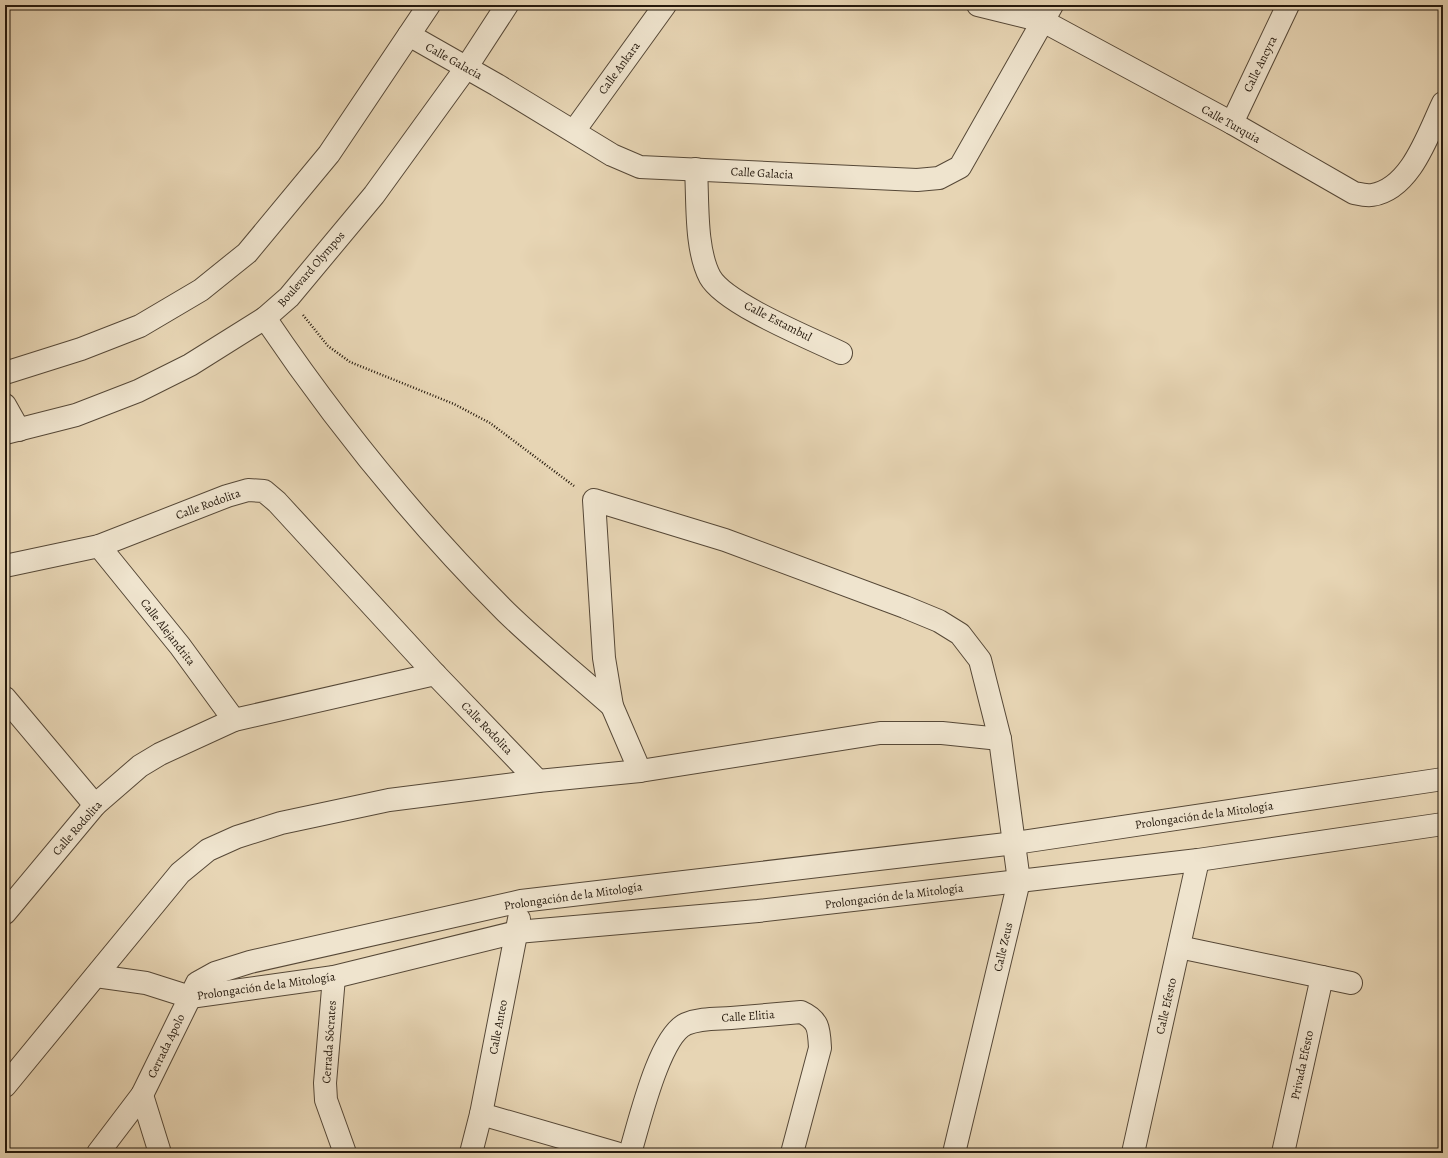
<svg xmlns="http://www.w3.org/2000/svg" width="1448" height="1158" font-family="Alegreya,serif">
	<rect width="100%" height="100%" fill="#e7d5b4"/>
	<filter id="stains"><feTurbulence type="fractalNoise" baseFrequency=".005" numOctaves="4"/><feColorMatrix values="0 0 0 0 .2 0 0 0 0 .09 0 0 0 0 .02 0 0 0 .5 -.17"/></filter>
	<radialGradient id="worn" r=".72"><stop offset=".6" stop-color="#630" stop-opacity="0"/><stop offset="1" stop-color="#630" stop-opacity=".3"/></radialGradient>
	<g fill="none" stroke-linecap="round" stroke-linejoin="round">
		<g stroke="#564837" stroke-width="24">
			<g id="minor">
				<path d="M978,5L1043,21L1232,123L1354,193C1359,194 1366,196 1372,195C1411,189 1428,134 1443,103"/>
				<path d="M409,35L497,85L612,155L640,167L917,180L939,178L960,167L1052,5"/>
				<path d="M1232,123L1288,5"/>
				<path d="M574,131L665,5"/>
				<path d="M696,169C698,201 695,249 710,277C725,304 812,339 841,353"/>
				<path d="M265,318C336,423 416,522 506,612C540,645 577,675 612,706"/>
				<path d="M5,373L81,349L140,326L201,290L247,253L329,154L429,5"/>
				<path d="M5,405L19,430"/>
				<path d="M5,433L76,415L138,391L190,365L265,318L289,297L374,195L466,68L507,5"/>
				<path d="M99,546L180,646L234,720"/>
				<path d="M5,566L99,546L227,496L248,490L264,491L277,502L435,674L538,781"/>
				<path d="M5,698L95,805"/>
				<path d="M640,771L612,706L604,658L594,500L725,540L905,607L939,621L960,634L980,660L1000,739L1019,881L954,1153"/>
				<path d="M5,913L95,805L140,766L160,754L234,720L435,674"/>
				<path d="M1179,947L1351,983"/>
				<path d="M96,976L146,983L190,997L334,977L517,932L758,911L1019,881L1198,860L1443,824"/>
				<path d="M334,977L325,1083L326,1100L345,1153"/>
				<path d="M5,1086L180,873L208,850L237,837L281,823L389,800L538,781L640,771L880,733H942L1000,739"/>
				<path d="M142,1095L160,1153"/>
				<path d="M481,1114L616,1153"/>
				<path d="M98,1153L142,1095L197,983L215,973L250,962L521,901L1015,843L1443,779"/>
				<path d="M471,1153L481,1114L519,919"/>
				<path d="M630,1153C639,1124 659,1036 686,1024C700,1018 716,1019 731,1018C754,1016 777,1014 801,1012C819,1020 819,1029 820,1048L792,1153"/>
				<path d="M1133,1153L1198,860"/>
				<path d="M1283,1153L1322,977"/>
			</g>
		</g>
		<path stroke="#25190d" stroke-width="2.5" stroke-dasharray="1 2" stroke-linecap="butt" d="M303,315L328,346L350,362L454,404L490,423L574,486"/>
		<use href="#minor" stroke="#efe4ce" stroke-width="22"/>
	</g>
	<g text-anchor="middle" stroke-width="3" stroke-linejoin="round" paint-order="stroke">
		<g font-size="12" fill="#25190d" stroke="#efe4ce">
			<text transform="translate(454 61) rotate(29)" y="4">Calle Galacia</text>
			<text transform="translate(1260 64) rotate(-64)" y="4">Calle Ancyra</text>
			<text transform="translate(619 68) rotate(-54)" y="4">Calle Ankara</text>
			<text transform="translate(1231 124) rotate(29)" y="4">Calle Turquia</text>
			<text transform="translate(762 173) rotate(3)" y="4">Calle Galacia</text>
			<text transform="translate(311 269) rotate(-49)" y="4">Boulevard Olympos</text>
			<text transform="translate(778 321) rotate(27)" y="4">Calle Estambul</text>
			<text transform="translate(208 504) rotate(-20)" y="4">Calle Rodolita</text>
			<text transform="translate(168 632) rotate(52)" y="4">Calle Alejandrita</text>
			<text transform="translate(487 728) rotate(46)" y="4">Calle Rodolita</text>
			<text transform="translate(1204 815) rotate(-8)" y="4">Prolongación de la Mitología</text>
			<text transform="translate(77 828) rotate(-49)" y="4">Calle Rodolita</text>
			<text transform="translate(573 896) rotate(-8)" y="4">Prolongación de la Mitología</text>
			<text transform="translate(894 896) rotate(-7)" y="4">Prolongación de la Mitología</text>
			<text transform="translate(1003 947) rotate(-77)" y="4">Calle Zeus</text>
			<text transform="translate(266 986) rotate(-8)" y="4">Prolongación de la Mitología</text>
			<text transform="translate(1166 1006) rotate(-77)" y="4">Calle Efesto</text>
			<text transform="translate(748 1016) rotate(-4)" y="4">Calle Elitia</text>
			<text transform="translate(498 1027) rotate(-79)" y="4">Calle Anteo</text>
			<text transform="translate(329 1042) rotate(-86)" y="4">Cerrada Sócrates</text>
			<text transform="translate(166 1046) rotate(-64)" y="4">Cerrada Apolo</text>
			<text transform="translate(1302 1065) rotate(-78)" y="4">Privada Efesto</text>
		</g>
	</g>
	<rect width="1448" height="1158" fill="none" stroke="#e7d5b4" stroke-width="20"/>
	<rect x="6" y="6" width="1436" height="1146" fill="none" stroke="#25190d" stroke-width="2"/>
	<rect x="10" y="10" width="1428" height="1138" fill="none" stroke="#25190d"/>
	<rect width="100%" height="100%" filter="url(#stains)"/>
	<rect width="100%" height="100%" fill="url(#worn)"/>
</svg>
